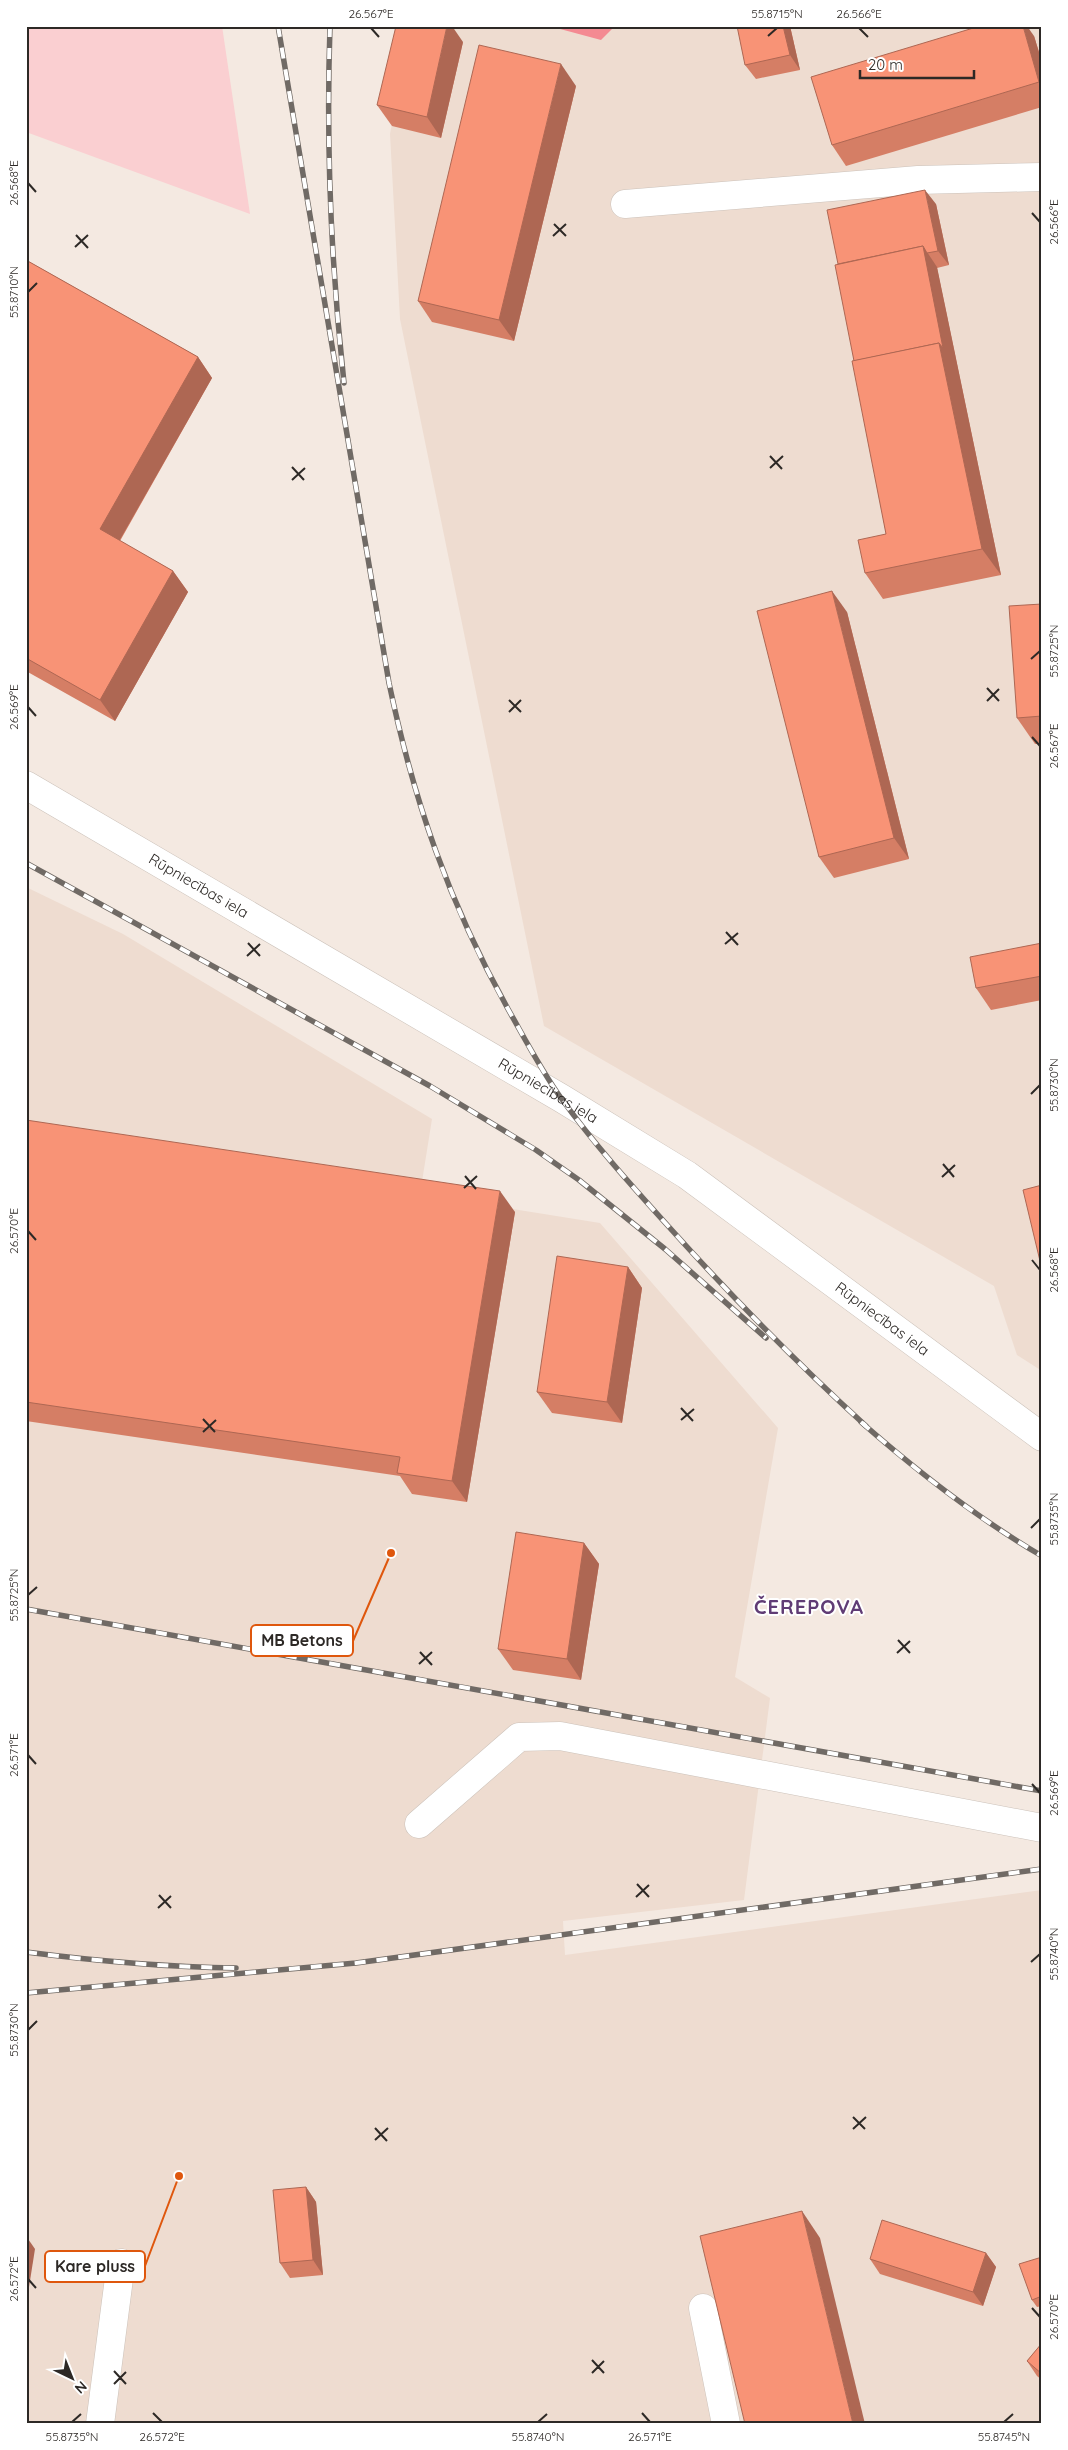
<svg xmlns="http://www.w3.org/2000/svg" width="1068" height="2450" font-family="Quicksand,sans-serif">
	<rect width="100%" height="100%" fill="#f4e9e1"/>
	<g fill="#eedcd0">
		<path d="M410,26H1042V1371L1017,1355L994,1286L544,1026L400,319L390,134Z"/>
		<path d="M26,887L123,934L432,1119L420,1194L600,1223L778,1428L735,1677L770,1698L744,1900L563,1921L565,1955L1042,1890V2424H26Z"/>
	</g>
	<path fill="#facfd1" d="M26,26H222L250,214L26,132Z"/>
	<path fill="#f48a92" d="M549,26H615L601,40Z"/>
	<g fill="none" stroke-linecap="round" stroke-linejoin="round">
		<g stroke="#ccc2ba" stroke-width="29">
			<g id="minor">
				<path d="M625,204L918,180L1042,177"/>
				<path id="s1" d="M26,785L561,1098L687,1175L1042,1437"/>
				<path d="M419,1824L519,1737L560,1736L1042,1828"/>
				<path d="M703,2308L726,2424"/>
				<path d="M100,2424L121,2263"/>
			</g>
		</g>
		<use href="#minor" stroke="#fff" stroke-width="28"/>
		<g stroke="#706a65" stroke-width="5.5">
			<g id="rail">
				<path d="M278,26L389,683C414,802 449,903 508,1009C525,1039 541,1070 561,1098C594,1144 631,1185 669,1227C731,1296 797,1363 866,1426"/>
				<path d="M330,26C326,144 331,265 344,383"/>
				<path d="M26,863L430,1086L536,1150L579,1180L665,1249L766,1338"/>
				<path d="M861,1422C918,1472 977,1518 1042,1556"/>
				<path d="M26,1609L1042,1791"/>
				<path d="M26,1952C96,1961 165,1967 236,1968"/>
				<path d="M26,1993L356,1963L1042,1869"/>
			</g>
		</g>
		<use href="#rail" stroke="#fff" stroke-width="4" stroke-dasharray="11" stroke-linecap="butt"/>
	</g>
	<g fill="#d57e65">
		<path d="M790,26L800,70L756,79L745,65Z"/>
		<path d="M1034,36L1042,62V107L846,166L832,145Z"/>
		<path d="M463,42L441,138L392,126L377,105Z"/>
		<path d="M576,86L514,341L432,322L418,301Z"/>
		<path d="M936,204L949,265L937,268L1001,575L883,599L865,573L886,534L854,361L838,264Z"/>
		<path d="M26,260L198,357L212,378L120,541L173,571L188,592L115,721L26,671Z"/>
		<path d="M1042,604V744H1035L1017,718Z"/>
		<path d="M847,612L909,859L834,878L819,857Z"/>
		<path d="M1042,943V1000L991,1010L976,988Z"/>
		<path d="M26,1120L515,1212L467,1502L412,1494L400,1476L26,1421Z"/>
		<path d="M628,1267L642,1288L622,1423L552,1413L537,1392Z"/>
		<path d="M584,1543L599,1564L581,1680L513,1670L498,1649Z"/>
		<path d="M306,2187L316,2202L323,2275L290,2278L280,2263Z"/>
		<path d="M986,2253L996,2267L983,2306L880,2274L870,2259Z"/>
		<path d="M1042,2257V2306L1037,2307L1032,2300Z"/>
		<path d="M1042,2343V2380L1037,2376L1027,2361Z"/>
	</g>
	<g fill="#ae6753">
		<path d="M447,26H452L463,42L441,138L427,117Z"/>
		<path d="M783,26H790L800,70L790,55Z"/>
		<path d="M1023,26H1027L1034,36L1042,62V86L1039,82Z"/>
		<path d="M561,64L576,86L514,341L499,320Z"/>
		<path d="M925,190L936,204L949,265L938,251Z"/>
		<path d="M923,246L937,267L1001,575L982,549L939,343Z"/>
		<path d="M198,357L212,378L114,550L100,529Z"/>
		<path d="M173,571L188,592L115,721L100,700Z"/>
		<path d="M832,591L847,612L909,859L894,838Z"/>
		<path d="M500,1191L515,1212L467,1502L452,1481Z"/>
		<path d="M628,1267L642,1288L622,1423L607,1402Z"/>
		<path d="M584,1543L599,1564L581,1680L567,1659Z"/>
		<path d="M306,2187L316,2202L323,2275L313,2260Z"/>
		<path d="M802,2211L820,2238L865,2424H853Z"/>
		<path d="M26,2236L35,2249L26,2306Z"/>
		<path d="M986,2253L996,2267L983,2306L973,2292Z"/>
	</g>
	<g fill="#f89376" stroke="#ae6753">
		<path d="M396,26H447L427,117L377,105Z"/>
		<path d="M737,26H783L790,55L745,65Z"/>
		<path d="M980,26H1023L1039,82L832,145L811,77Z"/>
		<path d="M479,45L561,64L499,320L418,301Z"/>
		<path d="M925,190L938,251L927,253L923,246L838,264L827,210Z"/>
		<path d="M923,246L943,348L939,343L854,361L835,265Z"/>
		<path d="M26,260L198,357L100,529L173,571L100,700L26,658Z"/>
		<path d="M939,343L982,549L865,573L858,540L886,534L852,361Z"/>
		<path d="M832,591L894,838L819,857L757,611Z"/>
		<path d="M1042,604V716L1017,718L1009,606Z"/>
		<path d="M1042,943V976L976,988L970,957Z"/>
		<path d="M26,1120L500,1191L452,1481L397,1473L400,1457L26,1402Z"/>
		<path d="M1042,1185V1261H1040L1023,1190Z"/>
		<path d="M557,1256L628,1267L607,1402L537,1392Z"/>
		<path d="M516,1532L584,1543L567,1659L498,1649Z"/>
		<path d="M306,2187L313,2260L280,2263L273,2190Z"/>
		<path d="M802,2211L853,2424H745L700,2236Z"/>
		<path d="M882,2220L986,2253L973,2292L870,2259Z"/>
		<path d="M1042,2257V2296L1032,2300L1019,2264Z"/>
		<path d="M1042,2343V2374L1027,2361Z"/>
	</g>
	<path fill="none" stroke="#2d2926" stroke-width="2" d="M371,28L379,37M859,28L868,37M768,36L777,28M28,183L36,192M1032,213L1040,222M554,224L566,236M76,235L88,248M553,236L566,224M75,247L88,235M28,292L37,283M770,456L782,469M292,467L304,480M770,468L783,456M292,480L305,468M1031,659L1040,651M987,688L999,701M509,700L521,712M987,701L999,689M28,707L36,716M509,712L521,700M1032,737L1040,746M726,932L738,945M248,943L260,956M725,944L738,933M247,956L260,944M1031,1094L1040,1085M943,1164L954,1177M465,1176L476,1189M942,1177L955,1165M464,1188L477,1176M28,1231L36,1240M1032,1260L1040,1270M681,1408L693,1421M203,1419L215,1432M681,1420L694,1409M203,1432L216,1420M1031,1528L1040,1519M28,1595L37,1587M898,1640L910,1653M420,1652L432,1665M897,1653L910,1641M419,1664L432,1652M28,1755L36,1764M1032,1784L1040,1793M637,1884L649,1897M159,1895L171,1908M636,1897L649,1885M158,1908L171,1896M1031,1962L1040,1954M28,2030L37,2021M853,2117L865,2129M375,2128L387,2141M853,2129L866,2117M375,2140L388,2128M28,2279L36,2288M1032,2308L1040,2317M592,2360L604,2373M114,2371L126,2384M592,2373L604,2361M114,2384L126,2372M153,2413L162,2422M642,2413L650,2422M72,2422L81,2414M538,2422L547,2414M1004,2422L1013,2414"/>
	<g text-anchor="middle" stroke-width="4" stroke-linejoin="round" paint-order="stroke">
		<g font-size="15" fill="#2d2926" stroke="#fff">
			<text dy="5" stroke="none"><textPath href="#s1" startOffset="200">Rūpniecības iela</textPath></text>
			<text dy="5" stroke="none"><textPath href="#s1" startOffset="605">Rūpniecības iela</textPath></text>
			<text dy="5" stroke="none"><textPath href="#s1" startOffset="1010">Rūpniecības iela</textPath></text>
		</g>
		<g font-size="20" font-weight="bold" letter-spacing="1" fill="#603c75" stroke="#fff">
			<text x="809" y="1614">ČEREPOVA</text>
		</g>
	</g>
	<path fill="none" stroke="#df570d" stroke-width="2" d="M391 1553L353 1641M179 2176L145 2266"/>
	<g fill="#df570d" stroke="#fff" stroke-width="2">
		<circle cx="391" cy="1553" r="5"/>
		<circle cx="179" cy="2176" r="5"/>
	</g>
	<g fill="#fff" stroke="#df570d" stroke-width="2">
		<rect x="251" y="1625" width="102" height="31" rx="5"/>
		<rect x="45" y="2251" width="100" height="31" rx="5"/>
	</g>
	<g font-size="16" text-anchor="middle" font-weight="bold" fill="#2d2926">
		<text x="302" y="1646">MB Betons</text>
		<text x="95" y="2272">Kare pluss</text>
	</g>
	<rect width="1068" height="2450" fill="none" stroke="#ffffff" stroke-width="55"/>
	<g transform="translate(72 2378) rotate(137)" stroke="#ffffff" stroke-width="4" paint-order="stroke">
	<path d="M0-4L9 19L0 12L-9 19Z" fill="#2d2926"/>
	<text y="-8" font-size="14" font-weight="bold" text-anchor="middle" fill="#2d2926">N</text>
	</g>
	<path d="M860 70v8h114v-8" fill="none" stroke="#2d2926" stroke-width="2.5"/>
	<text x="868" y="70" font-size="15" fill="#2d2926" stroke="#ffffff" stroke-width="4" paint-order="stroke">20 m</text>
	<rect x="28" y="28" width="1012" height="2394" fill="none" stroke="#2d2926" stroke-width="2"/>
	<g font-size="12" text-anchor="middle" fill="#2d2926">
		<text x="371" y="18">26.567°E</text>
		<text x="777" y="18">55.8715°N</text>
		<text x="859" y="18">26.566°E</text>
		<text transform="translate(14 183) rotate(-90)" y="4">26.568°E</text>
		<text transform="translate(1054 222) rotate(-90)" y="4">26.566°E</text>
		<text transform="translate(14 292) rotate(-90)" y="4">55.8710°N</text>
		<text transform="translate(1054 651) rotate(-90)" y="4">55.8725°N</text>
		<text transform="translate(14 707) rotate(-90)" y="4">26.569°E</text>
		<text transform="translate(1054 746) rotate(-90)" y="4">26.567°E</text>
		<text transform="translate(1054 1085) rotate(-90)" y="4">55.8730°N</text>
		<text transform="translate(14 1231) rotate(-90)" y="4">26.570°E</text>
		<text transform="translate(1054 1270) rotate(-90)" y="4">26.568°E</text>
		<text transform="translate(1054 1519) rotate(-90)" y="4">55.8735°N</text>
		<text transform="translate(14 1595) rotate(-90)" y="4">55.8725°N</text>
		<text transform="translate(14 1755) rotate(-90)" y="4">26.571°E</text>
		<text transform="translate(1054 1793) rotate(-90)" y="4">26.569°E</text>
		<text transform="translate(1054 1954) rotate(-90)" y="4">55.8740°N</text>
		<text transform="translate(14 2030) rotate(-90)" y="4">55.8730°N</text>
		<text transform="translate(14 2279) rotate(-90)" y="4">26.572°E</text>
		<text transform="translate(1054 2317) rotate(-90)" y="4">26.570°E</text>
		<text x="72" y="2441">55.8735°N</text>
		<text x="162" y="2441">26.572°E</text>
		<text x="538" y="2441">55.8740°N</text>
		<text x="650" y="2441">26.571°E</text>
		<text x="1004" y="2441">55.8745°N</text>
	</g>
</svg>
